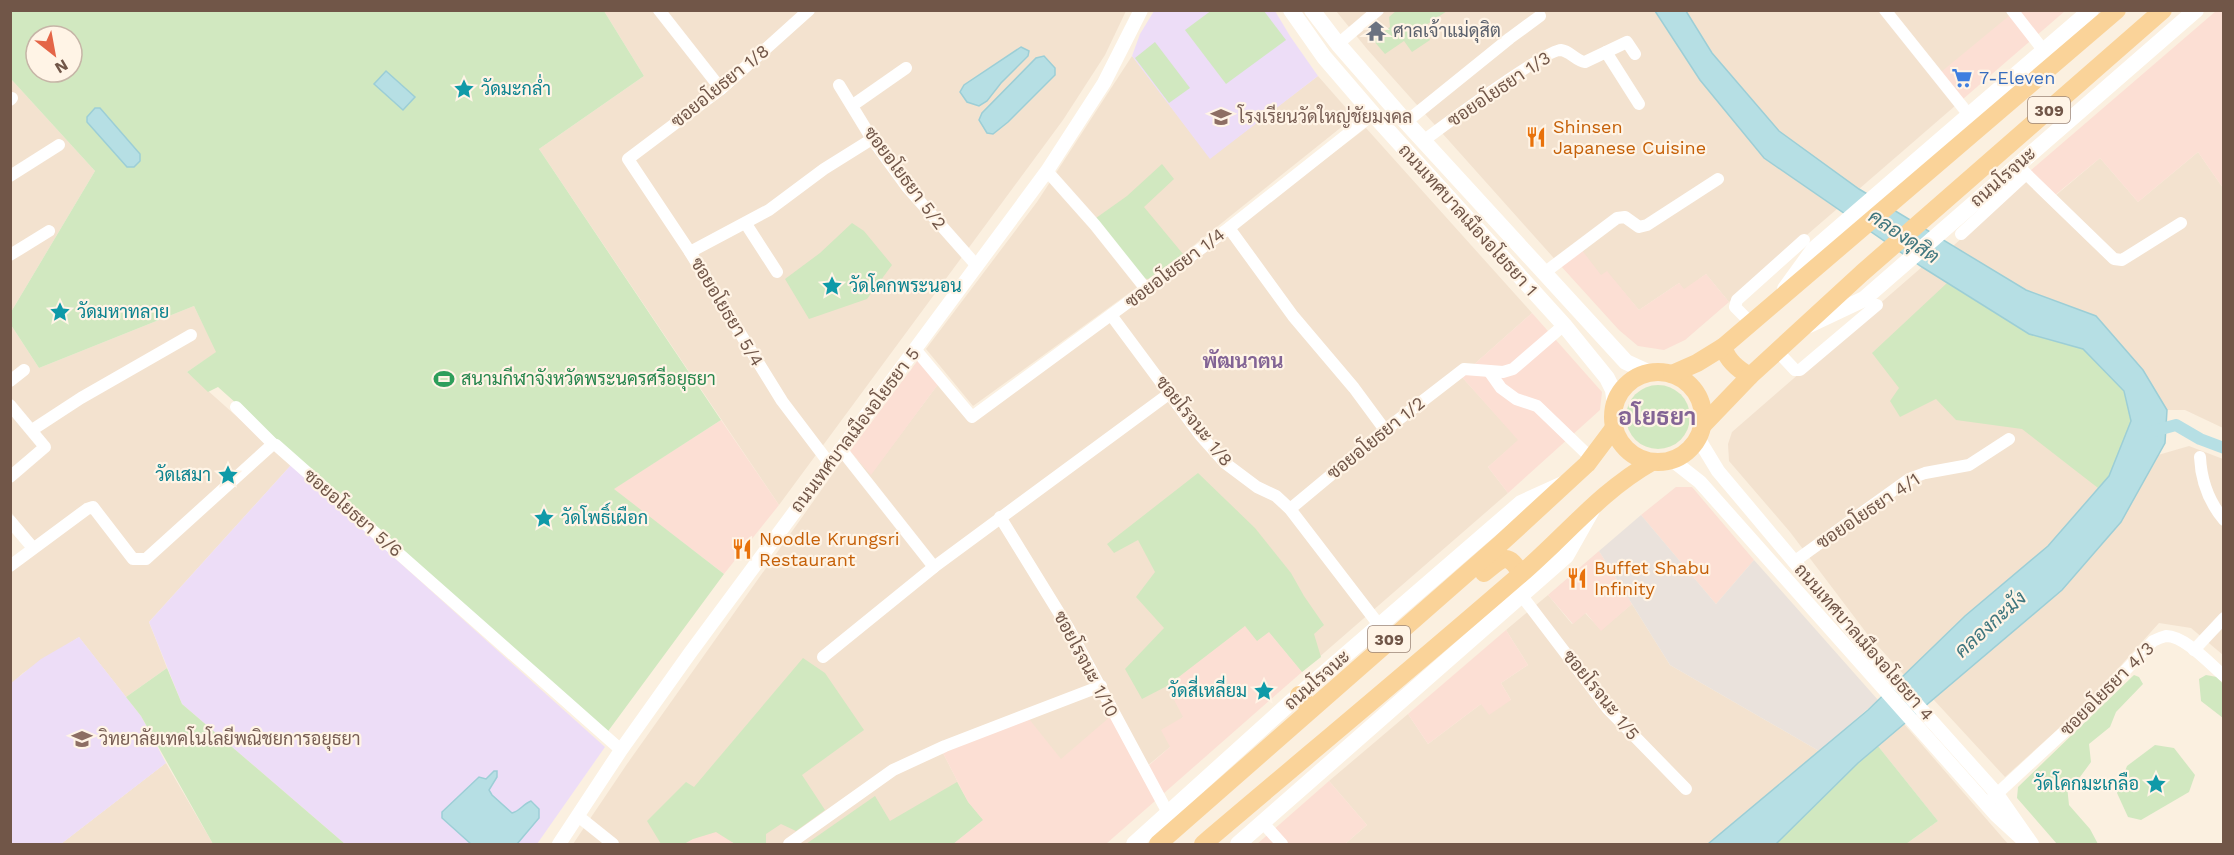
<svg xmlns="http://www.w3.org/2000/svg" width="2234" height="855" font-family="'Work Sans',Sarabun,sans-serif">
	<rect width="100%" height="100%" fill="#fbf0e0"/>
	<g fill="#f3e2cf">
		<path d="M604,11H1126L1105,55L1063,120L779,505L539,149L644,76Z"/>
		<path d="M1336,11H1655L1700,80L1764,158L1837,209L1729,302L1706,274L1684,290L1679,283L1639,310L1607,272L1601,276L1581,250L1560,265L1367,49Z"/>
		<path d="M1686,11H2015L1963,99L1859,189L1779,131L1712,53Z"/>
		<path d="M1132,56L1210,158L1318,76L1354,117L1183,254L973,406L926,349L1037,202Z"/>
		<path d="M11,79L95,171L11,312Z"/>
		<path d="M1366,128L1532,313L1461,376L1519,440L1488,467L1508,493L1302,672L1269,632L1245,626L1183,717L1170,747L1146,767L943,753L968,802L983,820L953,844L940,843L938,844H735L733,842L693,839L684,844H573L627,764L849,451L871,474L939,383L973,422L1226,235Z"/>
		<path d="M2198,152L2223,188V428L2185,410H2167L2143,370L2096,316L2026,290L1953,246L2026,180L2049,201L2100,158L2138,202Z"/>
		<path d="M1922,267L2029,334L2109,476L2048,546L1965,616L1904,675L1868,635L1790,532L1729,461L1728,444L1732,432Z"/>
		<path d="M194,306L217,352L187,372L291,465L149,622L167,668L126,697L79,637L23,673L11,684L10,570L39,547L11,512V479L50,447L11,400V325L39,368Z"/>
		<path d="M10,412L38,446L11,468H10Z"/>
		<path d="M2189,446L2223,459V655L2191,628L2159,623L2088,702L2005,777L1933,699L2062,590L2121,522L2158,455Z"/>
		<path d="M1548,595L1572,624L1585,613L1601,630L1632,604L1670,665L1819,751L1708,844H1345L1367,825L1329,781L1408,714L1428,744L1481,704L1511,700L1501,683L1528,665L1506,630Z"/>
		<path d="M1904,724L2008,844H1906L1938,821L1878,746Z"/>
		<path d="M166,763L213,844H61Z"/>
	</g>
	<g fill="#fcdfd4">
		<path d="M2015,11H2065L1963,99L1941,72Z"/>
		<path d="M2216,11H2223V188L2198,152L2138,202L2100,158L2054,196L2030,171Z"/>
		<path d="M1581,249L1601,275L1607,271L1639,310L1679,283L1684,289L1706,274L1729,302L1685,340L1664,350L1638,346L1619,330L1560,265Z"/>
		<path d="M1532,313L1602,392L1600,410L1508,493L1488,467L1518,440L1461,376Z"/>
		<path d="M918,360L939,383L871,475L850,451Z"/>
		<path d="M721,420L779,505L724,574L613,489Z"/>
		<path d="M1676,487H1692L1754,560L1716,604L1641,515Z"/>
		<path d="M1599,551L1632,604L1601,631L1586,613L1573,624L1548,595Z"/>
		<path d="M1245,626L1269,632L1302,672L1106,844H953L983,820L968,802L943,753L1029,719L1061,759L1118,710L1147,767L1170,747L1161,730L1183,717L1167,686Z"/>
		<path d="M1506,630L1528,665L1501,683L1511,700L1489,715L1481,704L1428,744L1408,714Z"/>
		<path d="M1329,781L1367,825L1345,844H1257Z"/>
		<path d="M716,832L735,844H684L693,839Z"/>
	</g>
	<path fill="#eae2dc" d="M1641,515L1716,604L1754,560L1878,700L1819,751L1670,665L1599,551Z"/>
	<g fill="#edddf7">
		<path d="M1154,11H1275L1290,36L1318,76L1210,159L1132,56L1140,34Z"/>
		<path d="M291,465L605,747L537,844H345L182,704L149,622Z"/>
		<path d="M79,637L141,716L166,763L61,844H11L10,684L41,659Z"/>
	</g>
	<g fill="#d1e8c0" fill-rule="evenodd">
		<path d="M1212,10L1264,11L1286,40L1226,84L1185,30Z"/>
		<path d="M11,11H604L644,76L539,149L721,420L614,489L724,574L606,734L218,387L208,392L187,372L216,352L194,306L39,368L11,325V312L95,171L11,79ZM36,36H72V72H36Z"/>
		<path d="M1396,11L1447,10V11L1423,27L1430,40L1412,52L1404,41L1385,54L1373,40L1390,27L1389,17Z"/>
		<path d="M1155,42L1190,88L1169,103L1135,58Z"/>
		<path d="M1162,164L1174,179L1144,207L1183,254L1148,279L1143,278L1096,218L1127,196Z"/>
		<path d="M852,223L864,231L892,265L867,299L809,319L785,279L820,253Z"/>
		<path d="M1947,283L2029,334L2083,349L2124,391L2131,421L2109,476L2098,488L2022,429L1956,420L1936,399L1900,417L1890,401L1899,388L1872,353Z"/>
		<circle cx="1658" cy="417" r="32"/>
		<path d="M1198,473L1255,528L1291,573L1304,596L1324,625L1314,634L1321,657L1302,672L1269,632L1257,641L1245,626L1167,686L1142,699L1125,669L1164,628L1136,597L1155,572L1138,540L1114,553L1107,544Z"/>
		<path d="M803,658L825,673L864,730L802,775L825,810L796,831L781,824L766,834V844H735L716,832L693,839L684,844H661L647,821L686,782L694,787Z"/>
		<path d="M167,668L182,704L345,844H213L141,716L126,697Z"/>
		<path d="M2134,675L2139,677L2143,684L2116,712L2110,727L2089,744L2091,762L2080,777L2067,786L2069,805L2090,829L2098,844H2057L2017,798L2018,787Z"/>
		<path d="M2206,675L2217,677L2223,684V718L2201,701L2199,679Z"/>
		<path d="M2155,745L2174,748L2195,775L2189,792L2141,820L2128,817L2117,793L2127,766Z"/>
		<path d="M1878,746L1938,821L1906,844H1776L1858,763Z"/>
		<path d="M957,782L968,802L983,820L953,844L940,843L938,844H806L875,796L890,821Z"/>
	</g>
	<g fill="#b6dfe4" stroke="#9cced6" stroke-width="1.5">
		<path d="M1655,11H1686L1712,53L1779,131L1859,189L2026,290L2096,316L2143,370L2167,410L2165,443L2121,522L2062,590L1858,763L1776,844H1708L1868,710L1965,616L2048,546L2109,476L2131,421L2124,391L2083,349L2029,334L1922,267L1764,158L1700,80Z"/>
		<path d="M1021,47L1029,51L1028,56L1001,83L987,101L979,106L967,102L960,92L964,85Z"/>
		<path d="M1044,56L1055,68V75L1008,122L993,134L987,133L979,120L982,113L1036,58Z"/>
		<path d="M386,71L415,97L403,110L374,84Z"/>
		<path d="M95,108H100L140,154V161L134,167H127L87,122V117Z"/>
		<path d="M494,771H497V777L489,790L492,795L512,813C520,811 523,804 531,801L539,809V818L517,844H471L442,818V812L479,777L486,779Z"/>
	</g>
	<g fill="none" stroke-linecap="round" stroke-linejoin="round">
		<path stroke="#b6dfe4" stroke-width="12" d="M2150,432L2176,425L2200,439L2224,448"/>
		<g stroke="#fff" stroke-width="12">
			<path d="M659,10L721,89"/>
			<path d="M809,10L721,89L628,159L690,252L782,401L829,463"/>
			<path d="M1885,10L1969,115"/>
			<path d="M2012,10L2044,51"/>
			<path d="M1338,44L1378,10"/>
			<path d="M1606,52L1639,104"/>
			<path d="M839,85L872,139L907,187L977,266"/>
			<path d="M10,100L12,98"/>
			<path d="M853,105L906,68"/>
			<path d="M1406,122L1510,38L1540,16"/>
			<path d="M1423,141C1442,127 1546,49 1561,50C1570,51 1576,61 1585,62L1627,42L1635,54"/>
			<path d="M2017,165L2114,259L2122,260L2181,223"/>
			<path d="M1047,171L1095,225L1146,289"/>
			<path d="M10,176L59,145"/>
			<path d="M746,224L777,272"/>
			<path d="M1229,228L1293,316L1354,388L1385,430"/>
			<path d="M1961,234L2026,174"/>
			<path d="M690,252L769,210L824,169L872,139"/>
			<path d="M10,255L49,231"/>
			<path d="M1544,273L1617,218L1625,217L1639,227L1647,225L1718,179"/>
			<path d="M1111,315L1200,435L1225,463L1257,487L1276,496L1290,509L1379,625"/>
			<path d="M1751,323L1735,307L1737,300L1804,240"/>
			<path d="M915,349L972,417L1229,228L1373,114"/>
			<path d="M1777,351L1795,370H1800L1877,305"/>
			<path d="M1489,371L1501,388L1516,399L1537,406L1591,458"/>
			<path d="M10,381L24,370"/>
			<path d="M10,405L45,447L10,477"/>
			<path d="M236,407L273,444L276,445L621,750"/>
			<path d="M32,430L81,398L191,335"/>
			<path d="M840,448L934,567"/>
			<path d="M2200,457C2201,479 2209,502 2224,520"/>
			<path d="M1290,509L1385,430L1464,369L1503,372L1513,369L1564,325"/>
			<path d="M1000,517L1069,629L1168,813"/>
			<path d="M10,521L33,548"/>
			<path d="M1795,561L1909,479L1925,473L1969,465L2009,439"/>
			<path d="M10,566L87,509L93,507L133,559H146L273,444"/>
			<path d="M1522,596L1608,709L1686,789"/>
			<path d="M2194,650L2224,618"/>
			<path d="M823,657L934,567L1170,393"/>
			<path d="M1986,804L2092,706L2153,641C2157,639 2162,637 2166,636C2185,636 2210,664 2224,676"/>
			<path d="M578,816L613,844"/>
			<path d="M1263,823L1282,844"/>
			<path d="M789,844L893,770L945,746L1101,686"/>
		</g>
		<g stroke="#fff" stroke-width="14">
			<path d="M1698,438L1718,471L1876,659L1997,794L2032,844"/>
			<path d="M1672,460L1700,482L1996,815L2022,839"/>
			<path d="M559,844L621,750L690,653L1047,171L1104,83L1141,10"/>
		</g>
		<g stroke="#fff" stroke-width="16">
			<path d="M1291,10L1324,57L1373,114L1564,325L1607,378L1613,390L1615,405"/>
			<path d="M1312,10L1338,44L1406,122L1626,362L1650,373"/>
			<path d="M1785,289L1814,249L2091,10"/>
			<path d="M1809,325L1864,299L2196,10"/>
			<path d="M1134,844L1291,702L1521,503L1565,483"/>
			<path d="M1238,844L1566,556L1592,510"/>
		</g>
		<g stroke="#fad399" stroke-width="18">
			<path d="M1723,347C1728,361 1737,369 1750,376"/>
			<circle cx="1658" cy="417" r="45"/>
			<path d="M1672,374L1697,363L1723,347L2117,10"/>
			<path d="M1702,426L1750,376L1862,273L2163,10"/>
			<path d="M1484,573C1502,559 1507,550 1521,574"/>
			<path d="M1299,695L1311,709"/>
			<path d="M1158,844L1499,545L1587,464L1614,428"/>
			<path d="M1203,844C1309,754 1416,665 1521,574C1565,536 1602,490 1652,462"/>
		</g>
	</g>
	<defs>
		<g id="temple-bare" transform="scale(1.62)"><path d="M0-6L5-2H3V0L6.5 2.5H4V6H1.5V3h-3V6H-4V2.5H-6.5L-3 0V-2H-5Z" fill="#6b7280" stroke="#fff4e6" stroke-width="2.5" paint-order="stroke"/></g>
		<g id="supermarket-bare" transform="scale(1.62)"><path d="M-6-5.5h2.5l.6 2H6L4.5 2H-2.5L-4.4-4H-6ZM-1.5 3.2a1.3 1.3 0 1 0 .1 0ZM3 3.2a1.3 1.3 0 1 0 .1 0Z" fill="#3f7fe0" stroke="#fff4e6" stroke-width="2.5" paint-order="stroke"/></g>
		<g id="sight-bare" transform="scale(1.62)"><path d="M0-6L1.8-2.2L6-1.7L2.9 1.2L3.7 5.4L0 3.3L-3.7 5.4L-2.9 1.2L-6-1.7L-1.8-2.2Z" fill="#0f9aa8" stroke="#fff4e6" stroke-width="2.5" paint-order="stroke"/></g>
		<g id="school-bare" transform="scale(1.62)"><path d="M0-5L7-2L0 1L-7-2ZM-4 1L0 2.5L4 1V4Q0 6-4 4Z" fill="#8d6e63" stroke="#fff4e6" stroke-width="2.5" paint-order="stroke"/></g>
		<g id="restaurant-bare" transform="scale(1.62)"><path d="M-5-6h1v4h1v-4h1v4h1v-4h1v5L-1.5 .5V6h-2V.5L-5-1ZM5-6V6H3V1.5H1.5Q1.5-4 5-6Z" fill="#e8710a" stroke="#fff4e6" stroke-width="2.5" paint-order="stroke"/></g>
		<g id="stadium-bare" transform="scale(1.62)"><path d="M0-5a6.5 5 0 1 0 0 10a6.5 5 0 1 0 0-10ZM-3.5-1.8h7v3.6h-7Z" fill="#2e9e5b" stroke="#fff4e6" stroke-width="2.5" paint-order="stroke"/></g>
		<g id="university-bare" transform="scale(1.62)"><path d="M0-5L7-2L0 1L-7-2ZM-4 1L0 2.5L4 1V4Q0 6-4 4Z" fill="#8d6e63" stroke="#fff4e6" stroke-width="2.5" paint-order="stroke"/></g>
	</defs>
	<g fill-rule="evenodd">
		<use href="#temple-bare" x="1376" y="31"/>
		<use href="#supermarket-bare" x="1962" y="78"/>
		<use href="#sight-bare" x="464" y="89"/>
		<use href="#school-bare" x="1221" y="117"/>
		<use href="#restaurant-bare" x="1536" y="137"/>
		<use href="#sight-bare" x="832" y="286"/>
		<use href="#sight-bare" x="60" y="312"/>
		<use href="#stadium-bare" x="444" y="379"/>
		<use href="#sight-bare" x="228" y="475"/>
		<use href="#sight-bare" x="544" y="518"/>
		<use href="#restaurant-bare" x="742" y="549"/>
		<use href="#restaurant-bare" x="1577" y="578"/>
		<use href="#sight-bare" x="1264" y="691"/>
		<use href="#university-bare" x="82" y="739"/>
		<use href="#sight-bare" x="2156" y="784"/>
	</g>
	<g text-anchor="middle" stroke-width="4.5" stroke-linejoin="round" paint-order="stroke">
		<g fill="#fff4e6" stroke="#9c8577" stroke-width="1.5">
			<rect x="2028" y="97" width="42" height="26" rx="4.5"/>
			<rect x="1368" y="626" width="42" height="26" rx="4.5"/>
		</g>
		<g font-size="16" font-weight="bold" fill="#715648">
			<text x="2049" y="116">309</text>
			<text x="1389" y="645">309</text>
		</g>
		<g font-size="18" fill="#5b616d" stroke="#fff4e6" text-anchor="start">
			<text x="1393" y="37">ศาลเจ้าแม่ดุสิต</text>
		</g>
		<g font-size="18" fill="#366cbe" stroke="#fff4e6" text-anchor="start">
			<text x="1979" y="84">7-Eleven</text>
		</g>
		<g font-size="18" fill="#715648" stroke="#fff4e6">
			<text transform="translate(720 86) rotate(-39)" y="6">ซอยอโยธยา 1/8</text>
			<text transform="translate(1499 89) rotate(-34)" y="6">ซอยอโยธยา 1/3</text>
			<text transform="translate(2003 177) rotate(-41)" y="6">ถนนโรจนะ</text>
			<text transform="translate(905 178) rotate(53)" y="6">ซอยอโยธยา 5/2</text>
			<text transform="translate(1468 220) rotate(48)" y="6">ถนนเทศบาลเมืองอโยธยา 1</text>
			<text transform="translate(1175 268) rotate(-37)" y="6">ซอยอโยธยา 1/4</text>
			<text transform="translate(727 312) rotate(59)" y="6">ซอยอโยธยา 5/4</text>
			<text transform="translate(1194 421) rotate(51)" y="6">ซอยโรจนะ 1/8</text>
			<text transform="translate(855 430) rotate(-53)" y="6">ถนนเทศบาลเมืองอโยธยา 5</text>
			<text transform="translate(1376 438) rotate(-39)" y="6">ซอยอโยธยา 1/2</text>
			<text transform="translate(1868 511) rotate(-34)" y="6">ซอยอโยธยา 4/1</text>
			<text transform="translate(353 513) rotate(41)" y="6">ซอยอโยธยา 5/6</text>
			<text transform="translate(1864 642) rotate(49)" y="6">ถนนเทศบาลเมืองอโยธยา 4</text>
			<text transform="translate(1086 664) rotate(62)" y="6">ซอยโรจนะ 1/10</text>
			<text transform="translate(1317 680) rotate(-41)" y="6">ถนนโรจนะ</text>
			<text transform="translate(2107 689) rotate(-45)" y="6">ซอยอโยธยา 4/3</text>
			<text transform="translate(1601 695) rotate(51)" y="6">ซอยโรจนะ 1/5</text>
		</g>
		<g font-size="18" fill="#0d838f" stroke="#fff4e6" text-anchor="start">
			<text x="481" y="95">วัดมะกล่ำ</text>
			<text x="849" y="292">วัดโคกพระนอน</text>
			<text x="77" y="318">วัดมหาทลาย</text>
			<text x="211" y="481" text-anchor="end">วัดเสมา</text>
			<text x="561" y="524">วัดโพธิ์เผือก</text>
			<text x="1247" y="697" text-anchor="end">วัดสี่เหลี่ยม</text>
			<text x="2139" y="790" text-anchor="end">วัดโคกมะเกลือ</text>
		</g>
		<g font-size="18" fill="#785e54" stroke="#fff4e6" text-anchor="start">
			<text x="1238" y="123">โรงเรียนวัดใหญ่ชัยมงคล</text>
			<text x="99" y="745">วิทยาลัยเทคโนโลยีพณิชยการอยุธยา</text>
		</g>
		<g font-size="18" fill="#c56008" stroke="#fff4e6" text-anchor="start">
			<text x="1553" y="133">Shinsen<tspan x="1553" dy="21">Japanese Cuisine</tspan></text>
			<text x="759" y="545">Noodle Krungsri<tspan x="759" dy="21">Restaurant</tspan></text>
			<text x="1594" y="574">Buffet Shabu<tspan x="1594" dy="21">Infinity</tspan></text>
		</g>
		<g font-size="18" fill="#27864d" stroke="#fff4e6" text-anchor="start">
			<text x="461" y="385">สนามกีฬาจังหวัดพระนครศรีอยุธยา</text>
		</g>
		<g font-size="20" font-style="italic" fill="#3f767e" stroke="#fff4e6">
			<text transform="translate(1904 236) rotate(34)" y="7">คลองดุสิต</text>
			<text transform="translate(1990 624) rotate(-42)" y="7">คลองกะมัง</text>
		</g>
		<g font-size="20" font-weight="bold" fill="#836495" stroke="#fff4e6">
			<text x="1243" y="368">พัฒนาตน</text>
		</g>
		<g font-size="24" font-weight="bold" fill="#836495" stroke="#fff4e6">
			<text x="1657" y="425">อโยธยา</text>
		</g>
	</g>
	<rect width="2234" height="855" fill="none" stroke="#715648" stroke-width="24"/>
	<g transform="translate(54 54) rotate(149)"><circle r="28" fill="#fff4e6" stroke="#c6b5a7" stroke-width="1.5"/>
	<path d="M0-4.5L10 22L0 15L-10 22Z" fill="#e46547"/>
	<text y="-9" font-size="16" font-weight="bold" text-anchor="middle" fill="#715648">N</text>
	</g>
</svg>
